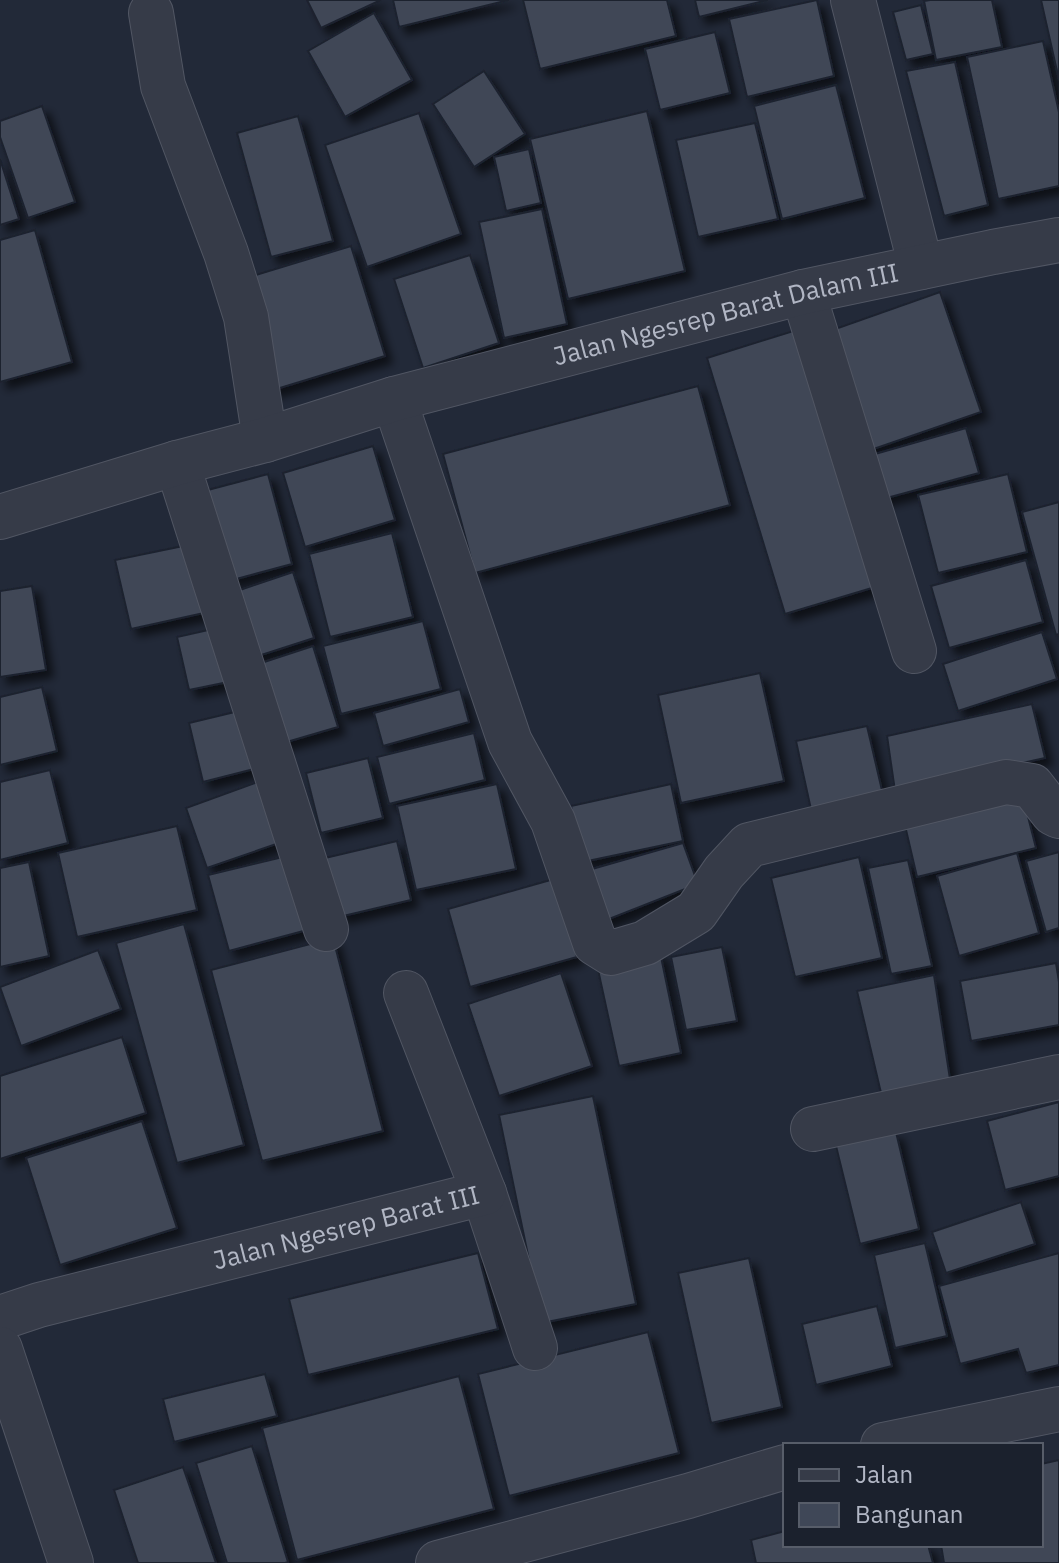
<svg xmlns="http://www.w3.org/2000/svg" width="1059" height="1563" font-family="'IBM Plex Sans',sans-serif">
	<defs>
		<filter id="shadow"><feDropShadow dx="7" dy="7" stdDeviation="4" flood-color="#0009"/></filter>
	</defs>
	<rect width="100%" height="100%" fill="#222938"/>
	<g fill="#3f4757" stroke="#1d222f" stroke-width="2" filter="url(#shadow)">
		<path d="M307,0H381L321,28Z"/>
		<path d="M393,0H509L399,27Z"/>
		<path d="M523,0H667L676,36L540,69Z"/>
		<path d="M695,0H768L699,17Z"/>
		<path d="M817,0L834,76L747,97L729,19Z"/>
		<path d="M930,0H992L1002,47L936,60L924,1Z"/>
		<path d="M1041,0H1059V80Z"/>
		<path d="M921,5L933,54L906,60L893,12Z"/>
		<path d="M374,13L412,80L345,117L308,51Z"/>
		<path d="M715,32L730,93L660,110L645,49Z"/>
		<path d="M1043,41L1059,112V186L998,199L967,57Z"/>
		<path d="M955,62L988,205L944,216L906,71Z"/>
		<path d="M484,71L525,134L474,167L433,104Z"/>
		<path d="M836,85L865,198L782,219L754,106Z"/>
		<path d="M42,106L75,202L28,218L0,137V121Z"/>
		<path d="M647,111L685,271L568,299L530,139Z"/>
		<path d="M419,113L461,234L367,267L325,145Z"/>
		<path d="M298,116L333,241L271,257L237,133Z"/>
		<path d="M755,123L778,219L698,237L676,140Z"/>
		<path d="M529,149L541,203L506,211L494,157Z"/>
		<path d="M0,159L19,219L0,225Z"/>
		<path d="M542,209L567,324L504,338L479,222Z"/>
		<path d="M35,230L72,362L0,382V240Z"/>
		<path d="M351,246L385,356L270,391L236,281Z"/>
		<path d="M470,255L499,343L423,368L394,279Z"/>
		<path d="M940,292L981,412L862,453L821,334Z"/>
		<path d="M803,328L882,585L785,614L707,358Z"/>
		<path d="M698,386L730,505L475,573L443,454Z"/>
		<path d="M966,428L979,473L872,502L861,458Z"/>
		<path d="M373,446L395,520L305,547L283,473Z"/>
		<path d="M268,474L292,564L229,581L204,491Z"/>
		<path d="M1008,474L1027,552L938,573L918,495Z"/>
		<path d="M1059,502V634L1056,635L1022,512Z"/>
		<path d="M392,533L413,617L330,637L309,554Z"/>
		<path d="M188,545L204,613L131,629L115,560Z"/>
		<path d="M1026,560L1043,622L949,648L931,586Z"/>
		<path d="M293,572L314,638L252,658L231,593Z"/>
		<path d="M32,586L46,670L0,677V591Z"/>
		<path d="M423,621L441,689L341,714L323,646Z"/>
		<path d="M226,626L238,680L189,690L177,637Z"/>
		<path d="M1042,632L1057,679L958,711L943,664Z"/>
		<path d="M313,646L338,727L280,744L255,665Z"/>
		<path d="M760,673L784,781L681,803L658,695Z"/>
		<path d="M42,687L57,751L0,765V697Z"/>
		<path d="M460,689L469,722L383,746L374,713Z"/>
		<path d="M1032,704L1045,758L895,791L887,736Z"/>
		<path d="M243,710L258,768L203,782L189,723Z"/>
		<path d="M867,726L884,799L812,814L796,741Z"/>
		<path d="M474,733L485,780L389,804L377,757Z"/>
		<path d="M368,758L383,818L321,833L306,773Z"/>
		<path d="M50,770L68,843L0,860V782Z"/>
		<path d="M263,780L285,841L207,868L186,808Z"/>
		<path d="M497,784L516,869L416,890L397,806Z"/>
		<path d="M671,784L683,841L583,862L571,806Z"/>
		<path d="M1021,789L1036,848L917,877L903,817Z"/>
		<path d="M177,826L197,910L77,937L58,853Z"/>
		<path d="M397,841L411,900L339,917L325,858Z"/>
		<path d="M683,843L698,884L599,923L585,871Z"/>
		<path d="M1059,852V928L1046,932L1026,861Z"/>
		<path d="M1017,853L1039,933L959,956L937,876Z"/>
		<path d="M291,855L311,929L229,951L208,875Z"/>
		<path d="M859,857L882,958L795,977L771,878Z"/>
		<path d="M908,860L932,966L891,974L868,868Z"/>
		<path d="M29,862L49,956L0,967V868Z"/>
		<path d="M554,879L577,957L470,987L448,909Z"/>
		<path d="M184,924L244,1145L177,1163L116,943Z"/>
		<path d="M333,938L383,1131L262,1161L211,970Z"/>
		<path d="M722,947L737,1021L686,1030L671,957Z"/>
		<path d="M98,950L121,1009L21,1046L0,987Z"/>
		<path d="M660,952L681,1053L619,1066L597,965Z"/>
		<path d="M1056,963L1059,982V1025L971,1041L960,981Z"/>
		<path d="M561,973L592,1066L499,1096L468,1004Z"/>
		<path d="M934,975L950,1079L881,1093L857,991Z"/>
		<path d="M122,1037L146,1113L0,1159V1076Z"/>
		<path d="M593,1096L636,1304L542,1323L499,1115Z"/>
		<path d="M1059,1102V1176L1005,1190L987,1121Z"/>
		<path d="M142,1121L177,1228L60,1265L26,1158Z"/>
		<path d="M896,1132L919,1229L860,1244L836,1146Z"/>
		<path d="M1021,1202L1035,1244L946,1273L932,1232Z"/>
		<path d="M925,1243L947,1336L895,1348L874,1255Z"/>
		<path d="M478,1253L498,1329L308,1375L289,1299Z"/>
		<path d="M1059,1253V1365L1026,1373L1018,1349L960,1364L939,1286Z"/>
		<path d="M749,1258L782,1407L711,1423L678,1273Z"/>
		<path d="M877,1306L892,1366L816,1385L802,1324Z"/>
		<path d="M648,1332L679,1453L509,1496L478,1374Z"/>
		<path d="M265,1374L277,1416L174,1442L163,1399Z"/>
		<path d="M459,1376L494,1509L297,1560L262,1428Z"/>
		<path d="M252,1446L288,1562L285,1563H227L196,1463Z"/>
		<path d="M1059,1460V1563H944L941,1545H1041V1464Z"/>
		<path d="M183,1467L216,1563H138L114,1490Z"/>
		<path d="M785,1531V1545H928L933,1563H756L751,1540Z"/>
	</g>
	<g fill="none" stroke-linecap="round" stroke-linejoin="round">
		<g stroke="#515663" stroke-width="46">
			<g id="minor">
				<path d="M853,0L921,267"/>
				<path d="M151,13L163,86L226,253L246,317L265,440"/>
				<path d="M803,292L914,651"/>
				<path d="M394,399L510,742L553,821L595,943L611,953L645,943L696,912L724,872L749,845L1006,782L1032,786L1053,813L1059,816"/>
				<path d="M177,463L326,929"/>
				<path id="s1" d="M0,517L177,463L265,440L394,399L803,292L993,252L1059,240"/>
				<path d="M813,1129L1059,1077"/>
				<path d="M484,1193L535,1348"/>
				<path id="s2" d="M0,1318L39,1305L484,1193L406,993"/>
				<path d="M0,1349L71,1563"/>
				<path d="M883,1445L1059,1409"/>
				<path d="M438,1563L688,1496L785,1467"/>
			</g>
		</g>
		<use href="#minor" stroke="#363b48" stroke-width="44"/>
	</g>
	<g text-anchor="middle" stroke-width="6" stroke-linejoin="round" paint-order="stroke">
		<g font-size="26" fill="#b1b6c4" stroke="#1b212d">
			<text dy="9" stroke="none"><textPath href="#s1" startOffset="754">Jalan Ngesrep Barat Dalam III</textPath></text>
			<text dy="9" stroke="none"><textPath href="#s2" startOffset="358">Jalan Ngesrep Barat III</textPath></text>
		</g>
	</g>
	<rect x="783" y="1443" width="260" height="104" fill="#1b212d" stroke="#575d69" stroke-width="2"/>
	<rect x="799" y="1469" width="40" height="12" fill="#363b48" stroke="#575d69" stroke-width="2"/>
	<text x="855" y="1483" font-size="24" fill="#b1b6c4">Jalan</text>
	<rect x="799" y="1503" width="40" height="24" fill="#3f4757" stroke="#575d69" stroke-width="2"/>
	<text x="855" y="1523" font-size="24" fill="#b1b6c4">Bangunan</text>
</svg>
